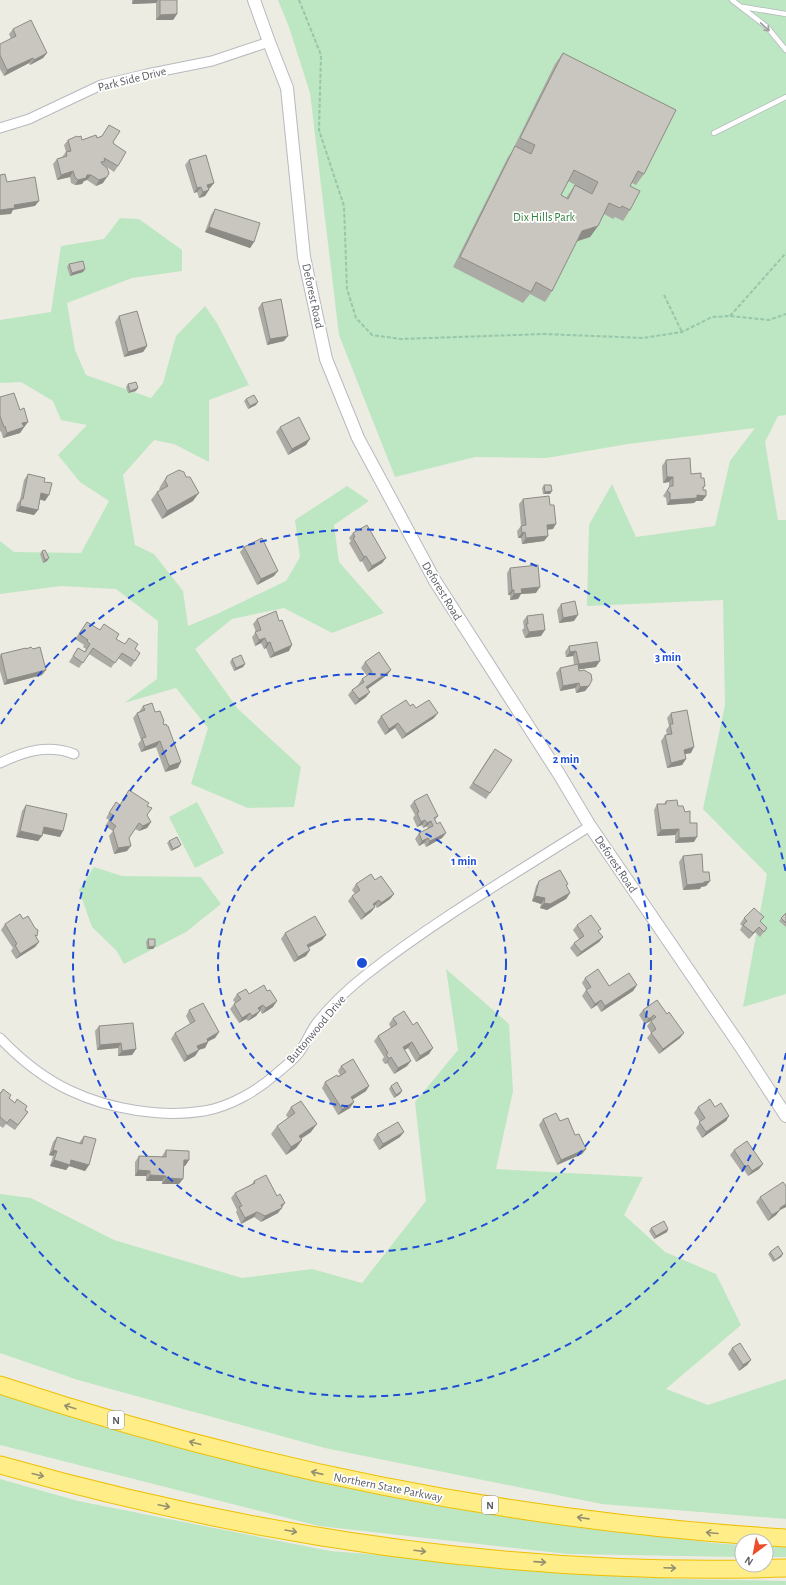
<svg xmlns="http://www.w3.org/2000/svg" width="786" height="1585" font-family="'Alegreya Sans',sans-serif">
	<rect width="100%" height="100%" fill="#edece2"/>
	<g fill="#bde6c2">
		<path d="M278,0H786V415L778,416L765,442L778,520H786V994L743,1007L767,874L703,809L725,705L723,600L587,606L589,525L612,484L636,537L715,526L730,461L755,428L628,444L546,458L475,457L395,477L339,335L310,93L289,27Z"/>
		<path d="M120,218L139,219L182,250V271L132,278L67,303L75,350L86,375L151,398L163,383L176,336L205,306L217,323L249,385L209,400V462L174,444L154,440L123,475L135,545L154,554L183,591L188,626L217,614L286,581L300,557L295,520L347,486L369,501L334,525L339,562L384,613L332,633L284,608L232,619L195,649L238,709L301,767L294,807L248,808L191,784L208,728L176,688L124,703L157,679L158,621L116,589L61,586L0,594V541L14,552L81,553L109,501L80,482L58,455L87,425L61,420L53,401L21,382L0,383V320L51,312L61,246L104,239Z"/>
		<path d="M197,802L224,853L195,868L169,817Z"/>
		<path d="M94,867L122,876L201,877L221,904L186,932L124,964L116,950L92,927L79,890Z"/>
		<path d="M446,969L509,1024L513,1091L496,1169L643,1177L624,1215L665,1252L716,1274L741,1325L666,1389L708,1405L786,1379V1519L602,1504L325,1448L78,1380L0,1353V1194L31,1198L114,1240L242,1278L312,1269L362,1283L426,1201L415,1102L458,1050Z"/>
		<path d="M0,1392L546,1520L713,1543L742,1545V1557L568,1554L319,1526L0,1445Z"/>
		<path d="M0,1479L78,1501L330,1551L676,1579L786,1581V1585H0Z"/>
		<path d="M766,1546L786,1547V1557H766Z"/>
	</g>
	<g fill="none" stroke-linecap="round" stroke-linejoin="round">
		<g stroke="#b7b9bf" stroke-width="6">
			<g id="service">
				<path d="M732,0L767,27L786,50"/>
				<path d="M743,7L786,14"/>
				<path d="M714,133L786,97"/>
			</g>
		</g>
		<g stroke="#b7b9bf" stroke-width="11">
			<g id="minor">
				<path d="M0,128L29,119L101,85L147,74L212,61L269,42"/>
				<path d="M0,763C25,751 48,744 74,754"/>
				<path d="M0,1038C20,1059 45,1079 71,1091C109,1109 162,1118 204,1111C229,1107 257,1091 276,1074C283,1068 291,1062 297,1055C305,1046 309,1034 316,1024C330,1006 349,988 367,974C437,919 515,874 590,826"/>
			</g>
		</g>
		<g stroke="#b7b9bf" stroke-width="14">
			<path id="tertiary" d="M254,0L269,42L287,88L304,257L326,359L358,438L435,581L559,774L590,826L741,1047L786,1116"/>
		</g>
		<g stroke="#efbf00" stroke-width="19">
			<g id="motorway">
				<path d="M0,1385C254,1469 519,1522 786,1538"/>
				<path d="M0,1465C255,1537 521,1577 786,1568"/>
			</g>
		</g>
		<g stroke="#96c7aa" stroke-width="2" stroke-dasharray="4 2" stroke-linecap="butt">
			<path d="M299,0L321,55L319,130L344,206L347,289L356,318L372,335L401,339L544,334L643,338L682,332L712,317L730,316L769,320L786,314"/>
			<path d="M664,295L682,332"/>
			<path d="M730,316L786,253"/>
		</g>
		<use href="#service" stroke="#fff" stroke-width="4.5"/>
		<use href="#minor" stroke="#fff" stroke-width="9"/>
		<use href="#tertiary" stroke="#fff" stroke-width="12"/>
		<use href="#motorway" stroke="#ffee87" stroke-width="17"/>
	</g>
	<g fill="#acaaa4" fill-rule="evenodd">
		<path d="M132,0H177V14L173,20H156V3L132,4Z"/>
		<path d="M13,29L47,53L43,58L30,65L29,63L4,76L0,69V44L11,39L9,34Z"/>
		<path d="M563,53L644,174L636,185L632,183L630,186V210L623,221L615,217L613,219L604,214L598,226L590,237L577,241L552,291L545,302L530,294L523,303L453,267L508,157L514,149H513L555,64ZM568,181L590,193L575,185L566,198L561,195Z"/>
		<path d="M109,125L113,142L118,166L114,172L102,164L103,183L96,186L87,180L84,181L82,184L75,185L71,183L70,177L57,180L53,164L57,159L62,157L66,152L64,145L68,140L78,137L82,140L97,138L102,136Z"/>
		<path d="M189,160L214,183L210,188L209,189L205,196L199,198L197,192L194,193L185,165Z"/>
		<path d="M215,209L254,242L250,248L205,232L211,215Z"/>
		<path d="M69,264L85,269L83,272L70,276L67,267Z"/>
		<path d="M262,303L284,341L267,345L258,308Z"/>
		<path d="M119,316L147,346L143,352L124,357L115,322Z"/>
		<path d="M128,384L136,391L128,393L126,387Z"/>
		<path d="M0,397L20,410L28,422L20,433L3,438L1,431L0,432Z"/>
		<path d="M246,399L256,405L248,409L244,401Z"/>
		<path d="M280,427L306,445L288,455L276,432Z"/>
		<path d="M666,460L691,474L701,478L705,486L703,489V490L706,496L702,501H696L694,503L667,505L666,498L663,496L669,487V482L663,483L662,466Z"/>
		<path d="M28,474L44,482L45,501L40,499L38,510L34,515L16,511L17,504L20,500L24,480Z"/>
		<path d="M167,476L186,477L193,501L162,519L151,500L157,492L160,490L159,489L161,485Z"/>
		<path d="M544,485L552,491L550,494H543L542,488Z"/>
		<path d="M523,499L553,529L547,530L548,536L544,541L522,544L521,538H518L517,531L521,526L519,504Z"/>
		<path d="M353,533L386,558L382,563L368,572L362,561L360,562L349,543L351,541L349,538Z"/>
		<path d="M244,547L274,576L257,585L240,552Z"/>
		<path d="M42,551L47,561L43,563L40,554Z"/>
		<path d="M510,568L536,593L521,594L518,599L510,600V595H508L507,573Z"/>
		<path d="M561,604L574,621L559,623L557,610Z"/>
		<path d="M527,616L541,636L525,638L522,630L524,628L523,621Z"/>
		<path d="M257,619L289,651L270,658L266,648L264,649L261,643L255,646L252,637L256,632L253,624Z"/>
		<path d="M87,622L99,630L116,639L140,653L131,667L118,658L111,668L89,654L79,668L69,662L78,648L84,652L86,649L83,647L84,645L75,639Z"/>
		<path d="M597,642L596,667L579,669V671L589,686L585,691L576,693L575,688L560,691L556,673L560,668L574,665L573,656L566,657L565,652L569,646Z"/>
		<path d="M26,649L42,675L4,685L0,671V656L1,654Z"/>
		<path d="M232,659L245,664L243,667L234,671L230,662Z"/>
		<path d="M365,662L391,670L387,675L368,689L366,697L355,705L348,695L352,690L358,685L362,679L367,676L361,668Z"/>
		<path d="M143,706L155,712L164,721L163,723L178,768L165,772L156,747L141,752L138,744L141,740L133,718L137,713L139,712Z"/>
		<path d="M410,706L416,708L434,718L402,739L395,728L385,735L377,722L381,716Z"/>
		<path d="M671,713L691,753L685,754L686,759L682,765L667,768L661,741L665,735H667L666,730L669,726L667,718Z"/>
		<path d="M491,754L490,793L486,799L469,788Z"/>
		<path d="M129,790L147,806V815L151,822L147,828L139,831L135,829L129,838L127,851L114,854L109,836L113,831L105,826L109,820L106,818L112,808L120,805Z"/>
		<path d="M414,801L438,816L435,820L437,824L446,833L442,838L426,847L424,843L419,846L415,839L419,833L428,829L427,826L423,828L422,825L417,827L413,818L415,815L410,806Z"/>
		<path d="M666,801L678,806L685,812L690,823L694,842L675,843V835L657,836L654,810L657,804H664Z"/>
		<path d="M26,805L60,837L43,833L42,836L38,841L16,837L22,811Z"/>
		<path d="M169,841L179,847L171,851L167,843Z"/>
		<path d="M683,856L703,872L710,881L706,886L701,887L700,889L683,890L679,862Z"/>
		<path d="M375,880L394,894L390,899L377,908L375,905L374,906L375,907L371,912L361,920L348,901L352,896L355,894L352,890L356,884Z"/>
		<path d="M539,881L566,886L570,893L566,899L547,910L540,908L541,904L532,901L536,886Z"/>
		<path d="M786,913V927L779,921Z"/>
		<path d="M744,918L760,921L767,928L760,937L755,932L749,939L740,930L742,926L740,924Z"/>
		<path d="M23,919L39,942L35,947L16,959L11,951L13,948L1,930L5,924Z"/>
		<path d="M577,925L599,932L603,937L599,942L577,957L570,948L574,943L579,939L573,930Z"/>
		<path d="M285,933L326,935L322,940L308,948L306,956L294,962L281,939Z"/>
		<path d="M148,939L155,946L153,949H147L146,942Z"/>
		<path d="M585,978L609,986L637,985L633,991L601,1012L597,1005L591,1009L582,996L586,990L582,983Z"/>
		<path d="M237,994H249L273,1007L262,1014L260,1010L256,1016L248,1021L246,1019L239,1023L230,1009L234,1004L235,1003L233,1000Z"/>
		<path d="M657,1000L680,1038L659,1054L647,1038L651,1033L647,1026L651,1021L645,1024L639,1015L643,1010Z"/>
		<path d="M189,1010L219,1032L215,1038L208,1041V1042L205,1048L199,1050L195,1056L184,1062L171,1039L175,1033L190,1024L186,1016Z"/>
		<path d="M393,1018L429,1054L416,1062L408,1048L404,1050L407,1066L394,1074L387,1063L385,1064L382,1060L384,1057L374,1041L378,1036L391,1028L389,1024Z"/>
		<path d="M99,1026L136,1049L132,1055L118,1056V1048L97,1050L95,1031Z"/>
		<path d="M341,1066L369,1086L366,1091L352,1100L350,1108L338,1115L322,1088L325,1082L340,1075L338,1071Z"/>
		<path d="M391,1086L402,1091L400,1094L394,1098L389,1089Z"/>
		<path d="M0,1092L28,1112L15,1130L6,1124L3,1128L0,1126Z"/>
		<path d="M291,1107L311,1132L301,1139L302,1140L296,1148L286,1155L271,1134L277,1126L288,1118L286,1115Z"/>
		<path d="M698,1107H715L729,1116L726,1121L702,1138L696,1128L700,1122L694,1113Z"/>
		<path d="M543,1119L560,1121L575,1135L586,1149L582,1154L557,1165L539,1125Z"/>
		<path d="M377,1134L400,1137L379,1150L373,1140Z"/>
		<path d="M84,1136L89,1165L85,1171L69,1166L66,1170L50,1166L53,1156L49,1155L53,1142L57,1137L79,1143Z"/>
		<path d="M166,1150L189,1160L185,1166H183L179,1184H162V1181H146V1176H135V1162L139,1156L162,1157V1156Z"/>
		<path d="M734,1150L763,1164L759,1169L748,1176L744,1170L742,1172L730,1155Z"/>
		<path d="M254,1181L282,1208L278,1213L261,1222L254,1217L241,1224L236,1212L237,1210L231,1198L235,1193L252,1184Z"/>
		<path d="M786,1186V1207L780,1210L776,1215L768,1221L756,1202L760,1197Z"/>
		<path d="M651,1228L668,1229L667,1232L654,1239L649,1231Z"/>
		<path d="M770,1252L783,1254L781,1257L773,1262L768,1254Z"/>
		<path d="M732,1348L751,1360L747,1365L739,1371L728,1354Z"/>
	</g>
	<g fill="#8c8b86">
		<path d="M134,0H158L156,3L132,4Z"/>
		<path d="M177,14L173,20H156L160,15Z"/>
		<path d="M47,53L43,58L30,65L34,60Z"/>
		<path d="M33,58L29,63L4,76L7,70Z"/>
		<path d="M73,171L70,177L57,180L61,175Z"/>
		<path d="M87,175H91L87,180L84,181L82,184L75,185L78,180Z"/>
		<path d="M107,177L103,183L96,186L99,180Z"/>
		<path d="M214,183L210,188L204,191L207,185Z"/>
		<path d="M201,187L197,192L194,193L197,188Z"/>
		<path d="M209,190L205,196L199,198L203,192Z"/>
		<path d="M39,201L35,206L13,210L11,214L0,215V210L14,205Z"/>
		<path d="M598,226L590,237L575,242L582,231Z"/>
		<path d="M209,227L254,242L250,248L205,232Z"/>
		<path d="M85,269L83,272L70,276L72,273Z"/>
		<path d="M288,336L284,341L267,345L270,339Z"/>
		<path d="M147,346L143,352L124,357L128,352Z"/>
		<path d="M138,388L136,391L128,393L130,391Z"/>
		<path d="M258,402L256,405L248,409L250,406Z"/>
		<path d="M28,422L24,427L19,429L22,423Z"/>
		<path d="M24,427L20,433L3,438L7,433Z"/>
		<path d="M310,439L306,445L288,455L292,449Z"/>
		<path d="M667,477H673L669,482L663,483Z"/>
		<path d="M552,491L550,494H543L545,492Z"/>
		<path d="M41,493L49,495L45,501L38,499Z"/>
		<path d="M199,493L193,501L162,519L167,511Z"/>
		<path d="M697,495L706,496L702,501H696L694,503L667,505L670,500Z"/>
		<path d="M20,506L38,510L34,515L16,511Z"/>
		<path d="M556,524L553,529L543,530L547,525Z"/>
		<path d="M525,532L521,538H518L522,533Z"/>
		<path d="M548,536L544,541L522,544L526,538Z"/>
		<path d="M366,556L362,561L360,562L364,557Z"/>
		<path d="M49,558L47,561L43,563L45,560Z"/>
		<path d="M386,558L382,563L368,572L372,566Z"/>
		<path d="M278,571L274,576L257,585L261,579Z"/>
		<path d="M540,587L536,593L521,594L518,599L510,600L514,594L521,589Z"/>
		<path d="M512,590H514L510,595H508Z"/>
		<path d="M578,615L574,621L559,623L563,618Z"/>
		<path d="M545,630L541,636L525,638L529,632Z"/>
		<path d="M265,638L261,643L255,646L259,640Z"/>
		<path d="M270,642L266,648L264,649L267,643Z"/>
		<path d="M292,645L289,651L270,658L274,653Z"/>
		<path d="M576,651L573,656L566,657L570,652Z"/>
		<path d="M600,661L596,667L575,670L579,664Z"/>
		<path d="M245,664L243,667L234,671L236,668Z"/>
		<path d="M46,670L42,675L4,685L7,680Z"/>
		<path d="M391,670L387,675L363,692L366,687Z"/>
		<path d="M579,683L575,688L560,691L563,686Z"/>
		<path d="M589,686L585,691L576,693L580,687Z"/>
		<path d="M370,692L366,697L355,705L359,699Z"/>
		<path d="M438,713L434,718L402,739L406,734Z"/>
		<path d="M398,723L395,728L385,735L389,729Z"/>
		<path d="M160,741L156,747L141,752L145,747Z"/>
		<path d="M694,747L691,753L680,755L684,750Z"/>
		<path d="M686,759L682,765L667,768L671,763Z"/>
		<path d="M181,762L178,768L165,772L169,766Z"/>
		<path d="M425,820L422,825L417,827L421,822Z"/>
		<path d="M431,821L427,826L423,828L427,823Z"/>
		<path d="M151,822L147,828L139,831L143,826Z"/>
		<path d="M44,827L63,831L60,837L40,833Z"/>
		<path d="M679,829L675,835L657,836L661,830Z"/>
		<path d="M20,831L42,836L38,841L16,837Z"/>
		<path d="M446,833L442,838L426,847L430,841Z"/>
		<path d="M697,837L694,842L675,843L679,838Z"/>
		<path d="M428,838L424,843L419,846L422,841Z"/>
		<path d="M181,845L179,847L171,851L173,849Z"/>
		<path d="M131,846L127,851L114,854L118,848Z"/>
		<path d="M710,881L706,886L701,887L700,889L683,890L687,885Z"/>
		<path d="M570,893L566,899L547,910L540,908L544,903Z"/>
		<path d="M394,894L390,899L377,908L381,903Z"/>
		<path d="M535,896L545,898L541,904L532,901Z"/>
		<path d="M379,900L375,905L369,910L373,904Z"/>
		<path d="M375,907L371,912L361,920L365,914Z"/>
		<path d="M759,927L755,932L749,939L753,933Z"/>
		<path d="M326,935L322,940L303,951L307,945Z"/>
		<path d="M603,937L599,942L577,957L581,952Z"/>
		<path d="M39,942L35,947L16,959L20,954Z"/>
		<path d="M155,946L153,949H147L149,947Z"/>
		<path d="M310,950L306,956L294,962L298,957Z"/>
		<path d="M637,985L633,991L601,1012L605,1006Z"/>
		<path d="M601,1000L597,1005L591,1009L595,1004Z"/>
		<path d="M277,1001L273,1007L262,1014L266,1008Z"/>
		<path d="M263,1005L260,1010L258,1008Z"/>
		<path d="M260,1011L256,1016L248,1021L252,1016Z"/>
		<path d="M250,1013L246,1019L239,1023L242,1018Z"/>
		<path d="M654,1015L650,1021L645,1024L649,1019Z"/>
		<path d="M219,1032L215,1038L203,1044L208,1042L205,1048L193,1051L197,1046L207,1039Z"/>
		<path d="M684,1033L680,1038L659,1054L663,1049Z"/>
		<path d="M412,1042L408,1048L399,1053L403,1047Z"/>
		<path d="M121,1043L118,1048L97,1050L100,1045Z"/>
		<path d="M433,1048L429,1054L416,1062L420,1056Z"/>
		<path d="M136,1049L132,1055L118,1056L122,1051Z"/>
		<path d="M199,1050L195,1056L184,1062L187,1056Z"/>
		<path d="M391,1057L387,1063L385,1064L389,1059Z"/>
		<path d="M411,1061L407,1066L394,1074L398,1068Z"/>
		<path d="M369,1086L366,1091L347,1103L351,1097Z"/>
		<path d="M402,1091L400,1094L394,1098L396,1095Z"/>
		<path d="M354,1102L350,1108L338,1115L342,1109Z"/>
		<path d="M729,1116L726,1121L702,1138L706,1132Z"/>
		<path d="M317,1124L311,1132L293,1144L299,1136Z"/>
		<path d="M404,1132L400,1137L379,1150L383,1144Z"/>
		<path d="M302,1140L296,1148L286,1155L291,1147Z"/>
		<path d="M586,1149L582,1154L557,1165L561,1160Z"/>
		<path d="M53,1150L57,1151L53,1156L49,1155Z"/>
		<path d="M54,1160H71L89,1165L85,1171L69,1166L66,1170L50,1166Z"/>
		<path d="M184,1160H189L185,1166H180Z"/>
		<path d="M763,1164L759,1169L748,1176L752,1171Z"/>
		<path d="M748,1165L744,1170L742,1172L745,1167Z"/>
		<path d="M138,1170L150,1171L146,1176H135Z"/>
		<path d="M150,1175L166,1176L162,1181H146Z"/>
		<path d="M166,1178L183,1179L179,1184H162Z"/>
		<path d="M285,1203L278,1213L261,1222L265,1216Z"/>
		<path d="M786,1204V1207L780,1210L776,1215L768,1221L772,1215L780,1208Z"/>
		<path d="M257,1212L254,1217L241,1224L245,1218Z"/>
		<path d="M668,1229L667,1232L654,1239L656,1236Z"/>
		<path d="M783,1254L781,1257L773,1262L775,1260Z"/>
		<path d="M751,1360L747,1365L739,1371L743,1365Z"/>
	</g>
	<g fill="#c8c6bf" stroke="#8c8b86" fill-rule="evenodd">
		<path d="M160,0H177V14L160,15Z"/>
		<path d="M31,20L47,53L34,60L33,58L7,70L0,55V44L16,36L13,29Z"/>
		<path d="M563,53L676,110L644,174L638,171L630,186L640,191L630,210L622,206L620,208L609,203L598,226L582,231L552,291L536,282L531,292L460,257L515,146L531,154L535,145L520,138ZM574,170L598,182L592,194L575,185L568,199L561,195Z"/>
		<path d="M109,125L120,131L113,142L114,144L126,152L118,166L104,158L105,161L101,162L102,164L107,168L109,173L107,177L99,180L91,175H87L86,178L78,180L75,177L73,171L61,175L57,159L67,156L66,152L71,151L68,140L77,136L78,137L81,136L82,140L96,135L97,138L102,136Z"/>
		<path d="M206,155L214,183L207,185L209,190L203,192L201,187L197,188L189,160Z"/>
		<path d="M5,174L7,182L35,177L39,201L14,205L15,208L0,210V175Z"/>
		<path d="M215,209L260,223L254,242L209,227Z"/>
		<path d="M83,261L85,269L72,273L69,264Z"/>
		<path d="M281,299L288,336L270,339L262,303Z"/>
		<path d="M137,311L147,346L128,352L119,316Z"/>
		<path d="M136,382L138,388L130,391L128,384Z"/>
		<path d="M14,393L20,410L24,408L28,422L22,423L24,427L7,433L5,426L4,427L0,416V397Z"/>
		<path d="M254,395L258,402L250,406L246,399Z"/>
		<path d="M299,417L310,439L292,449L280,427Z"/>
		<path d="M690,458L691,474L701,473V478H704L705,486L703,487V490H706V496L697,495V498L670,500V493L667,491L670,486H673V477H667L666,460Z"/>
		<path d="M179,470L184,472L186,477H190L199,493L167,511L157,492L168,486L165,481L167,476Z"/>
		<path d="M28,474L45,478L44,482L52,483L49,495L41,493L38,510L20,506L21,499H23Z"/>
		<path d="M544,485H551L552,491L545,492Z"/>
		<path d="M549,496L550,505H554L556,524L547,525L548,536L526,538L525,532L522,533L521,526L526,525L523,499Z"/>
		<path d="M367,525L386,558L372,566L366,556L364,557L353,538L355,537L353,533Z"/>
		<path d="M262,538L278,571L261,579L244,547Z"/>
		<path d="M45,550L49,558L45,560L42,551Z"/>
		<path d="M538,565L540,587L521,589L522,593L514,594V590H512L510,568Z"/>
		<path d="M575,601L578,615L563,618L561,604Z"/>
		<path d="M276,611L279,621L282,620L292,645L274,653L270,642L267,643L265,638L259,640L255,632L261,630L257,619Z"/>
		<path d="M543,614L545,630L529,632L526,624H528L527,616Z"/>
		<path d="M87,622L100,630L104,624L119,634L116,639L125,644L129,638L138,644L135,649L140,653L135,661L122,653L115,663L93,648L83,663L73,656L78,648L85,652L90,644L87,641L88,640L79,634Z"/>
		<path d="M597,642L600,661L579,664L576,651L570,652L569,646Z"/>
		<path d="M31,647L33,649L40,647L46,670L7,680L1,654L26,648V649Z"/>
		<path d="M379,652L391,670L366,687L370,692L359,699L352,690L364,682L362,679L372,672L365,662Z"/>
		<path d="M241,655L245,664L236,668L232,659Z"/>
		<path d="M578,664L579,671L584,670L591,674L592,680L589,686L580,687L579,683L563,686L560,668Z"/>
		<path d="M406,700L410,706L413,704L416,708L429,700L438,713L406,734L398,723L389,729L381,716Z"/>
		<path d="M152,703L155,712L160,711L164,721L163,722L164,725L166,724L167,726H168L181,762L169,766L160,741L145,747L142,738L146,737L137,713L145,710L143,706Z"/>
		<path d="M687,710L694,747L684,750L686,759L671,763L665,735L672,734L670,724H673L671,713Z"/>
		<path d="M495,749L512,760L490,793L473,783Z"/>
		<path d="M129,790L149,803L147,806L152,808L147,815L151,822L143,826L139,823L129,838L131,846L118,848L113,830L116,826L109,821L113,815L109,813L116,802L120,805Z"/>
		<path d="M427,794L438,816L434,818L437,824L440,822L446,833L430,841L428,838L422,841L419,833L433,826L431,821L427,823L425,820L421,822L417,813L419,812L414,801Z"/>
		<path d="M677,800L678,806H683L685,812L690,811V823H697V837L679,838V829L661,830L657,804H666V801Z"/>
		<path d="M26,805L67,814L63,831L44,827L42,836L20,831Z"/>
		<path d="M177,837L181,845L173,849L169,841Z"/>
		<path d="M702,854L703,872H709L710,881L704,882V883L687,885L683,856Z"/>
		<path d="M560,870L568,884L566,885L570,893L550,904L544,903L545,898L535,896L539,881Z"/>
		<path d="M371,874L375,880L381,876L394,894L381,903L379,900L373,904L375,907L365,914L352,896L360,890L356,884Z"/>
		<path d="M754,908L764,917L760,921L767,928L764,932L759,927L753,933L743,925L747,921L744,918Z"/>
		<path d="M786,913V923L781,918Z"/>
		<path d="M20,914L23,919L28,916L35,928L38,930L37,936L35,935L39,942L20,954L15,945L17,944L5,924Z"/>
		<path d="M591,915L601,929L598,931L603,937L581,952L574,943L584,936L577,925Z"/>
		<path d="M315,916L326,935L307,945L310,950L298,957L285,933Z"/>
		<path d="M148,939H155V946L149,947Z"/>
		<path d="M598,969L609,986L629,973L637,985L605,1006L601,1000L595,1004L586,990L591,987L585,978Z"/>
		<path d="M264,985L267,991L270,990L277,1001L266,1008L263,1005L258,1008L260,1011L252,1016L250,1013L242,1018L234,1004L241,999L237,994L246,989L249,994Z"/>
		<path d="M657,1000L667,1014L669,1012L684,1033L663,1049L651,1033L656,1029L651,1021L656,1017L654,1015L649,1019L643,1010Z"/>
		<path d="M203,1003L219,1032L207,1039L208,1042L197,1046L199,1050L187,1056L175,1033L195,1021L189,1010Z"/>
		<path d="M404,1011L413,1025L417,1022L433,1048L420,1056L412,1042L403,1047L411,1061L398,1068L391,1057L389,1059L386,1054L388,1053L378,1036L397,1024L393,1018Z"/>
		<path d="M133,1023L136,1049L122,1051L121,1043L100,1045L99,1026Z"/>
		<path d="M353,1059L369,1086L351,1097L354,1102L342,1109L325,1082L337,1075L338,1077L346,1072L341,1066Z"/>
		<path d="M397,1082L402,1091L396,1095L391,1086Z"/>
		<path d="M3,1089L11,1095L9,1098L15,1103L17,1099L27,1106L25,1110L28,1112L18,1125L10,1119L7,1123L0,1117V1092L1,1093Z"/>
		<path d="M710,1099L715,1107L721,1103L729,1116L706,1132L699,1122L705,1118L698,1107Z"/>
		<path d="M301,1101L317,1124L299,1136L302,1140L291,1147L277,1126L295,1113L291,1107Z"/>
		<path d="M556,1113L560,1121L568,1118L575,1135L579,1134L586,1149L561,1160L543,1119Z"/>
		<path d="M398,1122L404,1132L383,1144L377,1134Z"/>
		<path d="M84,1136L96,1139L89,1165L71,1160L70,1165L54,1160L57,1151L53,1150L57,1137L82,1144Z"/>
		<path d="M747,1141L763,1164L752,1171L748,1165L745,1167L734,1150Z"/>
		<path d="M166,1150L189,1151V1160H184L183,1179L166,1178V1176L150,1175V1171L138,1170L139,1156L166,1157Z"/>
		<path d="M266,1175L277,1196L280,1194L285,1203L281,1205L282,1208L265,1216L257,1212L245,1218L239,1207L242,1206L235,1193L255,1183L254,1181Z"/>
		<path d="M783,1182L786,1186V1204L780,1208V1210L772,1215L760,1197Z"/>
		<path d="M664,1221L668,1229L656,1236L651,1228Z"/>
		<path d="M778,1246L783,1254L775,1260L770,1252Z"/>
		<path d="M740,1343L751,1360L743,1365L732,1348Z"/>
	</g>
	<defs><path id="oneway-shaft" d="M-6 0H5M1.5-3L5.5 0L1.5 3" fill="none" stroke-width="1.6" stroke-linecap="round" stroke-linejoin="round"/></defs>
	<use stroke="#9c9ea1" href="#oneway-shaft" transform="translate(765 27) rotate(43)"/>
	<g stroke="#949070">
		<use href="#oneway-shaft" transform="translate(70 1407) rotate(-163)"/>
		<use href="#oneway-shaft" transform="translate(195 1443) rotate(-165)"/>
		<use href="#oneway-shaft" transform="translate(317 1473) rotate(-167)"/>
		<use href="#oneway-shaft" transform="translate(38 1475) rotate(14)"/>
		<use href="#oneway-shaft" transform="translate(164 1506) rotate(12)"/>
		<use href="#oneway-shaft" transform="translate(583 1518) rotate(-172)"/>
		<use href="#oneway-shaft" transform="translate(291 1531) rotate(10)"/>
		<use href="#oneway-shaft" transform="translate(712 1533) rotate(-175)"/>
		<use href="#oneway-shaft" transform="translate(420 1551) rotate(7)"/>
		<use href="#oneway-shaft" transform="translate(540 1562) rotate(4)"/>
		<use href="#oneway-shaft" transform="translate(670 1568) rotate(2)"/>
	</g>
	<g fill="none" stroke="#1d4ed8" stroke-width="2" stroke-dasharray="7 5">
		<circle cx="362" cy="963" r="144"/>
		<circle cx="362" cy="963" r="289"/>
		<path d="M786 1053A433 433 0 0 1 1 1202M1 724A433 433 0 0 1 786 873"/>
	</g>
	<g text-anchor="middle" stroke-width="3.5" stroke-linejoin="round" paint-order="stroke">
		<g fill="#fff" stroke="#8c8e92" stroke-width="1">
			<rect x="108" y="1411" width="16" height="18" rx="3"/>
			<rect x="482" y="1496" width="16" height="18" rx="3"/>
		</g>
		<g font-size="11" font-weight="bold" fill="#5a5d63">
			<text x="116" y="1424">N</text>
			<text x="490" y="1509">N</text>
		</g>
		<g font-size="12" fill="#5a5d63" stroke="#fff">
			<text transform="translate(132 79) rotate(-14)" y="4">Park Side Drive</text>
			<text transform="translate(313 296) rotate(78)" y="4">Deforest Road</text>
			<text transform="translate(442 591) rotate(59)" y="4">Deforest Road</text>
			<text transform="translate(616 864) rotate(56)" y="4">Deforest Road</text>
			<text transform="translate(316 1029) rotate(-50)" y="4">Buttonwood Drive</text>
			<text transform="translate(388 1487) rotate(11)" y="4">Northern State Parkway</text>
		</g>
		<g font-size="12" fill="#32823f" stroke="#fff">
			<text x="544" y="221">Dix Hills Park</text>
		</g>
	</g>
	<circle cx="362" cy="963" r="6" fill="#1d4ed8" stroke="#fff" stroke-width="2"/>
	<g font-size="12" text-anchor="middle" font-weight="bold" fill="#1d4ed8" stroke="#fff" stroke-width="3.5" stroke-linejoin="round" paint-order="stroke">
		<text x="668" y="661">3 min</text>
		<text x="566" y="763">2 min</text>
		<text x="464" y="865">1 min</text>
	</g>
	<g transform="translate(754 1553) rotate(212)"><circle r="19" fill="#ffffff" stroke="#bdbec1"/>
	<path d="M0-3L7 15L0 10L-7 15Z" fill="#ec4e29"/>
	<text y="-6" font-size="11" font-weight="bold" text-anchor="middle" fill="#5a5d63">N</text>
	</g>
</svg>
